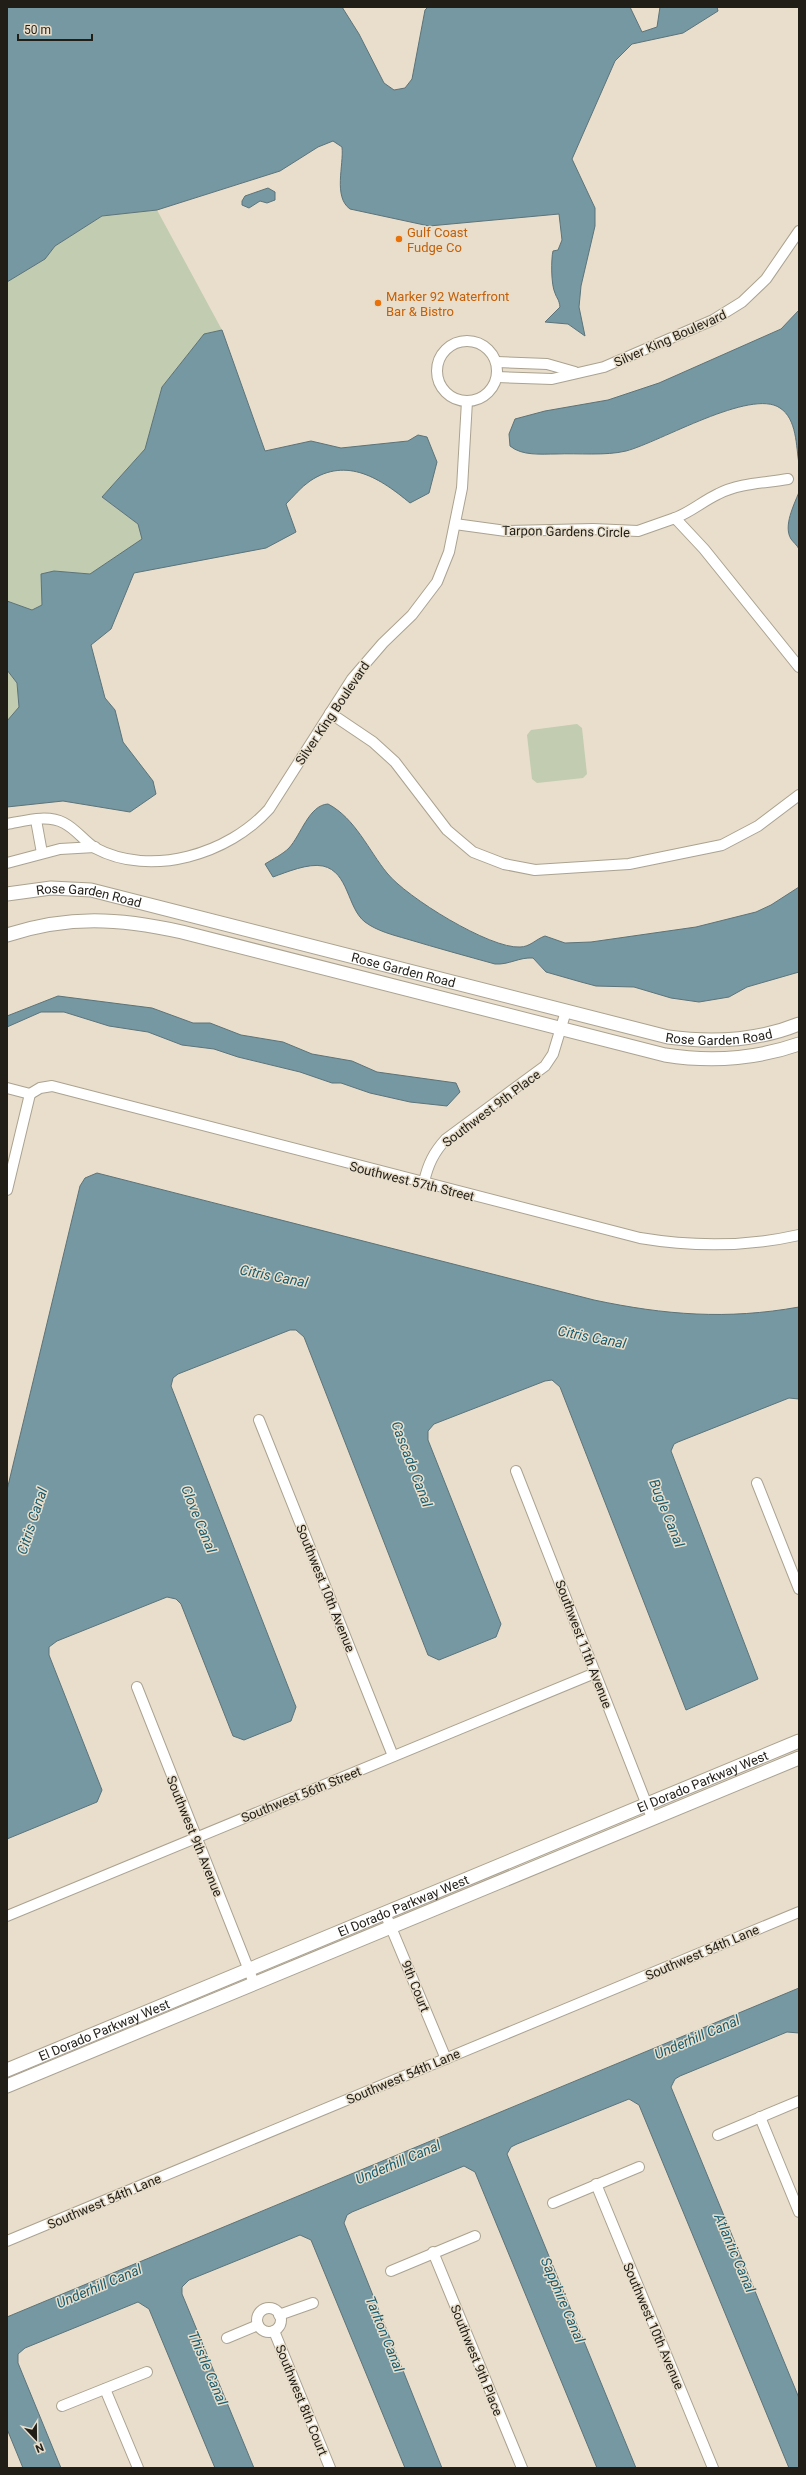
<svg xmlns="http://www.w3.org/2000/svg" width="806" height="2475" font-family="Roboto,sans-serif">
	<rect width="100%" height="100%" fill="#e8decb"/>
	<g fill="#c1ccb0">
		<path d="M157,210L222,330L204,334L162,387L145,449L102,497L138,524L143,539L90,574L54,571L42,605L32,610L7,601V282L44,259L55,246L102,216Z"/>
		<path d="M7,670L17,683L19,707L7,721Z"/>
		<path d="M577,724L582,728L587,774L583,778L537,783L532,779L527,735L531,730Z"/>
	</g>
	<g fill="#7598a3" stroke="#5c7379">
		<path d="M7,7H342L359,34L384,83L394,90L405,88L412,79L425,10L428,7H630L642,32L657,27L660,7H717L718,11L683,33L632,44L615,61L572,159L595,208V226L581,286L579,307L585,336L568,324L545,322L560,307C559,299 557,299 555,293C551,285 551,259 553,251L558,250L562,240L559,214L429,226L350,209C333,197 344,165 342,147L333,141L318,147L280,171L157,210L102,216L55,246L45,259L7,282Z"/>
		<path d="M268,188L275,192V200L267,203L260,201L249,208L242,205V201L245,196Z"/>
		<path d="M799,310V464C796,446 797,419 780,408C751,388 660,442 626,451C605,456 579,453 556,454C541,454 522,456 510,446L509,434L515,419L545,411L608,400L659,383L781,329Z"/>
		<path d="M222,330L265,451L311,441L341,448L408,441L418,435L427,437L437,462L429,493L410,503C381,479 347,456 310,481C301,487 293,497 286,504L296,532L266,548L134,573L111,629L91,645L105,698L115,710L123,742L153,781L156,794L130,812L63,801L7,807V721L19,707L17,683L7,670V601L32,610L42,605L41,574L54,571L90,574L142,539L138,524L102,497L145,449L162,387L204,334Z"/>
		<path d="M799,492V549C797,545 793,542 791,539C783,526 794,505 799,492Z"/>
		<path d="M328,804C355,818 369,851 387,873C406,897 490,949 520,947C530,947 536,939 545,936L565,943L591,942L696,927L756,912L771,905L799,887V972L747,987L729,997L699,1002L671,998L634,987L596,986L581,982L546,972L533,958C519,957 509,965 495,964C466,956 437,948 407,939C393,935 377,931 365,922C347,908 349,872 323,866C308,863 287,872 273,877L265,864C273,859 283,854 289,848C301,835 309,805 328,804Z"/>
		<path d="M58,996L152,1008L193,1023H210L241,1035L283,1042L312,1054L352,1061L377,1072L456,1083L460,1092L447,1106L410,1102L370,1093L341,1083H332L300,1072L238,1057L214,1049L182,1045L148,1032L109,1026L64,1012H41L7,1027V1016Z"/>
		<path d="M97,1173L594,1300C665,1315 727,1320 799,1307V1399L789,1398L678,1442L674,1444L671,1451L758,1679L686,1710L560,1387L552,1380L545,1381L434,1424L428,1431V1440L501,1624L496,1637L439,1660L428,1655L304,1337L296,1330H290L178,1374L173,1378L171,1386L296,1707L291,1721L244,1740L233,1736L181,1604L176,1599L167,1597L57,1641L49,1647V1655L102,1790L97,1802L7,1839V1490L80,1186L85,1178Z"/>
		<path d="M799,1988V2033L787,2032L680,2076L675,2079L671,2087L799,2398V2468H789L639,2105L629,2099L517,2144L511,2147L507,2154L636,2468H597L475,2172L464,2166L352,2212L347,2215L344,2223L442,2468H405L311,2240L300,2235L189,2280L182,2287V2294L254,2468H215L149,2309L138,2302L25,2348L18,2354V2363L61,2468H23L7,2429V2317Z"/>
	</g>
	<g fill="none" stroke-linecap="round" stroke-linejoin="round">
		<g stroke="#aba290" stroke-width="12">
			<g id="minor">
				<circle cx="467" cy="371" r="30"/>
				<path d="M497,362L547,364L575,372"/>
				<path d="M497,377L552,379L604,367L713,320L742,302L766,279L799,231"/>
				<path d="M675,518C691,512 703,501 718,494C739,483 765,483 788,479"/>
				<path d="M455,524L506,531L593,529L638,531L675,518L704,549L799,667"/>
				<path d="M330,713L373,742L395,762L447,830L473,852L504,864L535,870L629,864L722,845L758,826L799,795"/>
				<path d="M36,820L42,853"/>
				<path d="M7,824C25,821 47,814 64,823C76,829 84,841 95,848C151,878 229,854 269,809L352,679L383,643L412,615L437,582L449,552L462,488L467,401"/>
				<path d="M7,863L60,849L95,847"/>
				<path d="M7,1088L30,1094"/>
				<path d="M30,1094L40,1088L52,1086L640,1238C694,1247 746,1247 799,1235"/>
				<path d="M424,1182C428,1164 434,1152 446,1139L545,1066L553,1054L566,1011"/>
				<path d="M7,1190L30,1094"/>
				<path d="M259,1420L393,1756"/>
				<path d="M516,1471L652,1818"/>
				<path d="M757,1483L799,1589"/>
				<path d="M137,1687L254,1983"/>
				<path d="M385,1913L446,2059"/>
				<path d="M7,1916L595,1673"/>
				<path d="M760,2117L799,2212"/>
				<path d="M718,2135L799,2101"/>
				<path d="M596,2184L713,2468"/>
				<path d="M553,2203L639,2167"/>
				<path d="M7,2241L799,1912"/>
				<path d="M433,2252L522,2468"/>
				<path d="M391,2271L475,2236"/>
				<circle cx="269" cy="2320" r="12"/>
				<path d="M279,2315L313,2303"/>
				<path d="M274,2331L330,2468"/>
				<path d="M227,2338L258,2325"/>
				<path d="M105,2389L138,2468"/>
				<path d="M62,2406L147,2372"/>
			</g>
		</g>
		<g stroke="#aba290" stroke-width="15">
			<g id="tertiary">
				<path id="s1" d="M7,894L51,888L91,890L668,1037C712,1043 757,1041 799,1024"/>
				<path d="M7,935C69,915 119,918 182,932L665,1055C709,1062 756,1059 799,1044"/>
				<path id="s2" d="M7,2070L799,1741"/>
				<path d="M7,2086L799,1758"/>
			</g>
		</g>
		<use href="#minor" stroke="#fff" stroke-width="10"/>
		<use href="#tertiary" stroke="#fff" stroke-width="13"/>
	</g>
	<g fill="#e8710a" stroke="#e8decb" stroke-width="1.5">
		<circle cx="399" cy="239" r="4"/>
		<circle cx="378" cy="303" r="4"/>
	</g>
	<g text-anchor="middle" stroke-width="3" stroke-linejoin="round" paint-order="stroke">
		<g font-size="13" fill="#c56008" stroke="#e8decb" text-anchor="start">
			<text x="407" y="237">Gulf Coast<tspan x="407" dy="15">Fudge Co</tspan></text>
			<text x="386" y="301">Marker 92 Waterfront<tspan x="386" dy="15">Bar &amp; Bistro</tspan></text>
		</g>
		<g font-size="13" fill="#211e17" stroke="#e8decb">
			<text transform="translate(670 338) rotate(-24)" y="5">Silver King Boulevard</text>
			<text transform="translate(566 531) rotate(1)" y="5">Tarpon Gardens Circle</text>
			<text transform="translate(332 713) rotate(-56)" y="5">Silver King Boulevard</text>
			<text dy="5" stroke="none"><textPath href="#s1" startOffset="83">Rose Garden Road</textPath></text>
			<text dy="5" stroke="none"><textPath href="#s1" startOffset="407">Rose Garden Road</textPath></text>
			<text dy="5" stroke="none"><textPath href="#s1" startOffset="731">Rose Garden Road</textPath></text>
			<text transform="translate(491 1108) rotate(-37)" y="5">Southwest 9th Place</text>
			<text transform="translate(412 1181) rotate(14)" y="5">Southwest 57th Street</text>
			<text transform="translate(326 1588) rotate(68)" y="5">Southwest 10th Avenue</text>
			<text transform="translate(584 1644) rotate(69)" y="5">Southwest 11th Avenue</text>
			<text dy="5" stroke="none"><textPath href="#s2" startOffset="753">El Dorado Parkway West</textPath></text>
			<text transform="translate(301 1794) rotate(-22)" y="5">Southwest 56th Street</text>
			<text transform="translate(195 1836) rotate(68)" y="5">Southwest 9th Avenue</text>
			<text dy="5" stroke="none"><textPath href="#s2" startOffset="429">El Dorado Parkway West</textPath></text>
			<text transform="translate(702 1952) rotate(-23)" y="5">Southwest 54th Lane</text>
			<text transform="translate(416 1986) rotate(68)" y="5">9th Court</text>
			<text dy="5" stroke="none"><textPath href="#s2" startOffset="105">El Dorado Parkway West</textPath></text>
			<text transform="translate(403 2076) rotate(-23)" y="5">Southwest 54th Lane</text>
			<text transform="translate(104 2201) rotate(-23)" y="5">Southwest 54th Lane</text>
			<text transform="translate(654 2326) rotate(67)" y="5">Southwest 10th Avenue</text>
			<text transform="translate(477 2360) rotate(68)" y="5">Southwest 9th Place</text>
			<text transform="translate(302 2400) rotate(68)" y="5">Southwest 8th Court</text>
		</g>
		<g font-size="14" font-style="italic" fill="#175c6f" stroke="#e8decb">
			<text transform="translate(274 1276) rotate(11)" y="5">Citris Canal</text>
			<text transform="translate(592 1337) rotate(11)" y="5">Citris Canal</text>
			<text transform="translate(412 1464) rotate(69)" y="5">Cascade Canal</text>
			<text transform="translate(667 1513) rotate(68)" y="5">Bugle Canal</text>
			<text transform="translate(199 1519) rotate(68)" y="5">Clove Canal</text>
			<text transform="translate(32 1521) rotate(-72)" y="5">Citris Canal</text>
			<text transform="translate(697 2037) rotate(-23)" y="5">Underhill Canal</text>
			<text transform="translate(398 2162) rotate(-23)" y="5">Underhill Canal</text>
			<text transform="translate(735 2253) rotate(67)" y="5">Atlantic Canal</text>
			<text transform="translate(99 2286) rotate(-23)" y="5">Underhill Canal</text>
			<text transform="translate(563 2300) rotate(67)" y="5">Sapphire Canal</text>
			<text transform="translate(385 2334) rotate(68)" y="5">Tarlton Canal</text>
			<text transform="translate(208 2368) rotate(67)" y="5">Thistle Canal</text>
		</g>
	</g>
	<rect width="806" height="2475" fill="none" stroke="#211e17" stroke-width="16"/>
	<g transform="translate(36 2439) rotate(158)" stroke="#e8decb" stroke-width="3" paint-order="stroke">
	<path d="M0-3L7 15L0 10L-7 15Z" fill="#211e17"/>
	<text y="-6" font-size="11" font-weight="bold" text-anchor="middle" fill="#211e17">N</text>
	</g>
	<path d="M18 34v6h74v-6" fill="none" stroke="#211e17" stroke-width="2"/>
	<text x="24" y="34" font-size="12" fill="#211e17" stroke="#e8decb" stroke-width="3" paint-order="stroke">50 m</text>
</svg>
